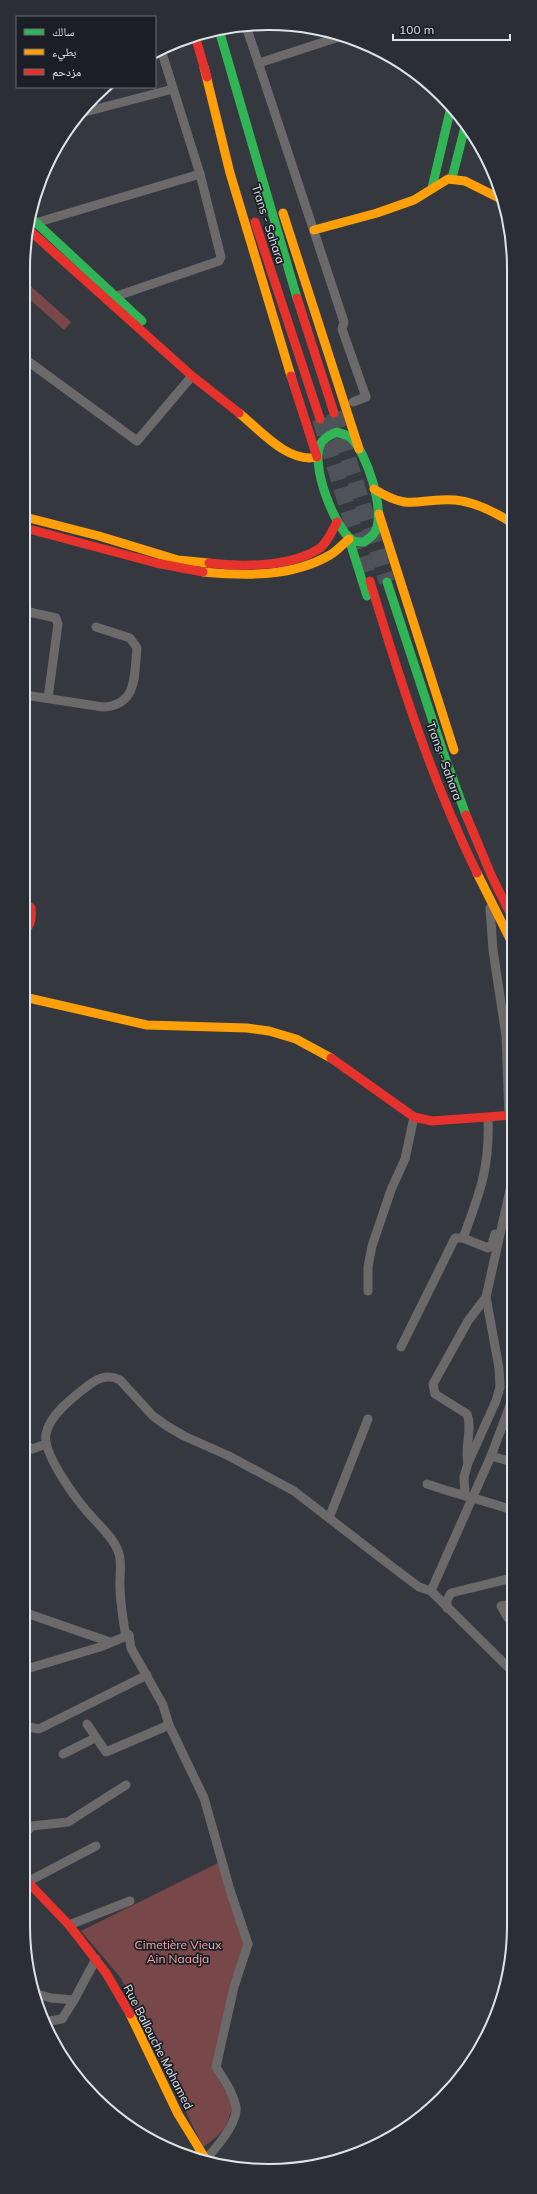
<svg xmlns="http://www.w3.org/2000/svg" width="537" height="2194" font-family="Mulish,'Noto Naskh Arabic',sans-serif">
	<rect width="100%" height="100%" fill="#35393f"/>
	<g fill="#78474a">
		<path d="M25,281L71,322L64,330L25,295Z"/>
		<path d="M220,1862L245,1946L212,2068L233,2105C226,2129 223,2133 203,2147L121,1978L81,1931Z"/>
	</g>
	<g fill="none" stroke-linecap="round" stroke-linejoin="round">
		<g stroke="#4e5259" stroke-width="16" stroke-dasharray="16 8" stroke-linecap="butt">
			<path d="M334,413L387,582"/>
			<path d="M320,419L369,578"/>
		</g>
		<g stroke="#6b696a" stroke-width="9">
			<path d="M247,29L344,322L342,329L366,397L353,402"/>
			<path d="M259,63L339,37"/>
			<path d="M85,112L173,89"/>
			<path d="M32,224L200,174"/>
			<path d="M111,298L219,261L221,257L200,174L162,53"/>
			<path d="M25,359L137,441L192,376"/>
			<path d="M25,611L56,618L58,624L48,698"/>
			<path d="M25,695L103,707C138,705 134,675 137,648L130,638L96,627"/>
			<path d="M490,908L493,950L506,1036L509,1116"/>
			<path d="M463,1238L488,1248L492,1244L495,1234"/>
			<path d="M368,1291V1267L372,1246L391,1190L405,1159L414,1117"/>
			<path d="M401,1347L455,1238H463C480,1193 490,1167 488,1118"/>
			<path d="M24,1443L32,1449L46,1444"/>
			<path d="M491,1456L512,1462"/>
			<path d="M468,1463C464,1447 473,1429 467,1414L435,1394L433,1384L468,1321L486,1297"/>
			<path d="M427,1484C455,1494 483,1500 512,1510"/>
			<path d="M465,1496L464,1477L468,1463L496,1401L500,1387L499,1368L486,1297L512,1181"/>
			<path d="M329,1518L368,1419"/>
			<path d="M431,1591L491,1456L512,1400"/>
			<path d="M447,1608V1600L451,1593L512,1578"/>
			<path d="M23,1612L110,1642"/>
			<path d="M512,1618H508L501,1606L512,1604"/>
			<path d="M23,1670L100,1647L129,1635"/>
			<path d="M87,1724L106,1752L169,1725"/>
			<path d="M23,1726L39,1729L147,1675"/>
			<path d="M63,1754L95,1738"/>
			<path d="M23,1835L32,1826L68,1822L126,1785"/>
			<path d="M29,1881L96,1846"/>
			<path d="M69,1925L130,1901"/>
			<path d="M37,1994L51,1998L74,2000L96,1959"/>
			<path d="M43,2022L62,2019L74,2000"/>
			<path d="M207,2158C216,2148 238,2122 236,2107C233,2092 224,2080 216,2067L234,1987L248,1944L230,1890L204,1798L169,1725L163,1705L131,1648L129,1635L125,1632C123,1617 120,1602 120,1587C119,1574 123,1563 118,1551C113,1538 101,1527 92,1517C78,1502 42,1454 46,1434C49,1416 72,1398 85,1388C96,1379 107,1373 120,1380L153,1416L167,1426L184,1436L229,1456L294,1491L395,1569L419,1587L431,1591L512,1671"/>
		</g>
		<g stroke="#30b455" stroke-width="9">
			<path d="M219,30L297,298"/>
			<path d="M452,178L465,127"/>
			<path d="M432,188L451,107"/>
			<path d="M31,218L142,321"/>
			<path d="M337,432C342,434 348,435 351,438C367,453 386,512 375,532C373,536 368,539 364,542C360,542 355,542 352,540C334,527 311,466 320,445C323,438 330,435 337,432Z"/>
			<path d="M349,539L367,596"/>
			<path d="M387,582L443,752L466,815"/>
		</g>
		<g stroke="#ff9f0a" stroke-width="9">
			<path d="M204,67L230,173L291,376"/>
			<path d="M283,213L359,449"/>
			<path d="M314,230L377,213L414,200L448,179L465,181L501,199"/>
			<path d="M239,413C259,429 288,464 317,457"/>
			<path d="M374,489C413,513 416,497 455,500C476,502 495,512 512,523"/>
			<path d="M379,514L454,750"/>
			<path d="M25,517L99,536L178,560L209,563"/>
			<path d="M203,572C246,576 292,577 330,555C337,551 343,544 349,539"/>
			<path d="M477,873L512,943"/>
			<path d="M24,997L147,1025L247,1028L269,1031L296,1039L331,1058"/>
			<path d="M130,2014L178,2114L205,2158"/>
		</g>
		<g stroke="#e5322d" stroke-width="9">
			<path d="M195,36L207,77"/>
			<path d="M255,222L320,419"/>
			<path d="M28,229L192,376L239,413"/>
			<path d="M297,298L334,413"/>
			<path d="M291,376L317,457"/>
			<path d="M25,528L156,563L203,572"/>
			<path d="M209,563C242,567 292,567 320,548C327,543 333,529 337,522"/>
			<path d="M370,581C400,680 431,779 477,873"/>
			<path d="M466,815L492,877L512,917"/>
			<path d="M24,903L31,908C32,918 31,925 24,932"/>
			<path d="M331,1058L414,1117L432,1121L512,1115"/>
			<path d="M23,1877L69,1925L106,1973L130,2014"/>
		</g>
	</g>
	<g text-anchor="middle" stroke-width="3.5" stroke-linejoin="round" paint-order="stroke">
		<g font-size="12" fill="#dde3eb" stroke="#1b1f25">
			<text transform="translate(268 224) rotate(72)" y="4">Trans - Sahara</text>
			<text transform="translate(444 761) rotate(70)" y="4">Trans - Sahara</text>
			<text transform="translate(158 2047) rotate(63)" y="4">Rue Ballouche Mohamed</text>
		</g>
		<g font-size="12" fill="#f6a7a9" stroke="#1b1f25">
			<text x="178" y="1949">Cimetière Vieux<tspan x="178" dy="14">Ain Naadja</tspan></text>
		</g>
	</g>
	<path d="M0 0H537V2194H0ZM268 30H269A238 238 0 0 1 507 268V1926A238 238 0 0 1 269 2164H268A238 238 0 0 1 30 1926V268A238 238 0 0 1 268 30Z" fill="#2b2f35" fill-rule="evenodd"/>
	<path fill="none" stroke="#dde3eb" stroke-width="2" d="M268 30H269A238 238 0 0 1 507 268V1926A238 238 0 0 1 269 2164H268A238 238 0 0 1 30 1926V268A238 238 0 0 1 268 30Z"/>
	<rect x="16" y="16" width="140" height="72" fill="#1b1f25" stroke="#696d74"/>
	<rect x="24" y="29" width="20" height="6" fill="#30b455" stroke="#696d74"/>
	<text x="52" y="36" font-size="12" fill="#dde3eb">سالك</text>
	<rect x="24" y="49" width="20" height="6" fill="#ff9f0a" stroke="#696d74"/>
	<text x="52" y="56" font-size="12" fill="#dde3eb">بطيء</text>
	<rect x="24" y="69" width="20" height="6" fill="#e5322d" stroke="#696d74"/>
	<text x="52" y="76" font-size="12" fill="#dde3eb">مزدحم</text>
	<path d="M393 34v6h117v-6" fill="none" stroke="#dde3eb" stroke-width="2"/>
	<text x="399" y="34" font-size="12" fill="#dde3eb" stroke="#1b1f25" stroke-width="3" paint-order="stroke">100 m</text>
</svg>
